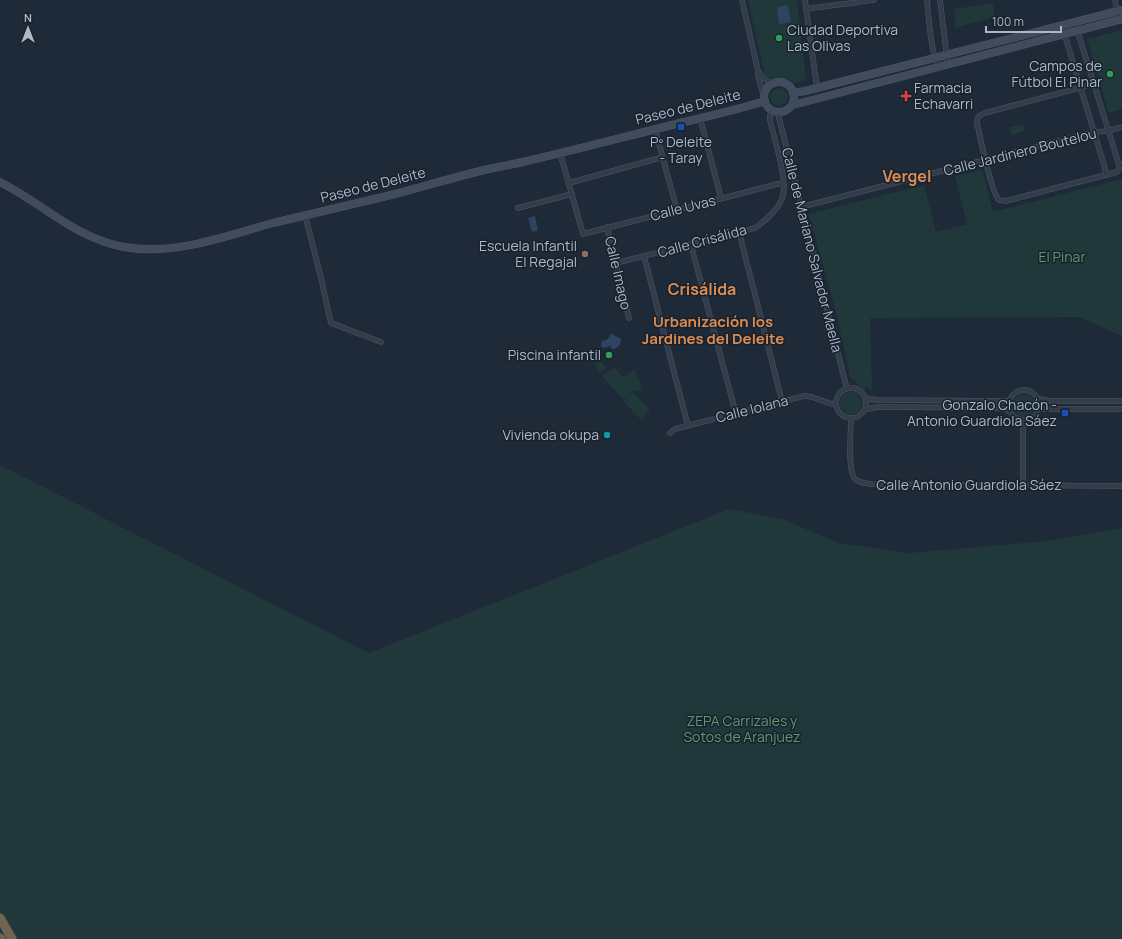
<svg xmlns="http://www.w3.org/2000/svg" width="1122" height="939" font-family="Manrope,sans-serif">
	<rect width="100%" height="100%" fill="#1f2a39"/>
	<g fill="#21383a">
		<path d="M748,0H797L806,81L793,83L784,79L770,78L765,76Z"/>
		<path d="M993,3L994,17L955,28L954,9Z"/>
		<path d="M1122,30V109L1109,113L1087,39Z"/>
		<circle cx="779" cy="97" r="9"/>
		<path d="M1023,124L1025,131L1011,135L1009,127Z"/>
		<path d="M982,170L993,212L1122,179V336L1079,317L870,318L872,392L866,387L864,395L856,381L850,377L838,320L809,214L924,185L936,232L967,224L955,176Z"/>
		<path d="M600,360L606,368L600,373L594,364Z"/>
		<path d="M614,367L623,377L635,369L642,388L636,392L634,390L623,399L602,376Z"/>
		<circle cx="851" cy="403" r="11"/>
		<path d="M632,392L650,410L641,420L623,401Z"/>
		<circle cx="1024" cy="405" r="11"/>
		<path d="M0,465L369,653L729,509L782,519L839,543L910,553L1046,541L1122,528V939H0Z"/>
	</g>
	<g fill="#2f4460">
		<path d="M788,5L791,22L779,24L777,7Z"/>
		<path d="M535,216L538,230L532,232L528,218Z"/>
		<path d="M611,334H613C615,337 618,336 621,339L620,345L615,349H612L610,346L604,348L601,346L602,341L608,339Z"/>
	</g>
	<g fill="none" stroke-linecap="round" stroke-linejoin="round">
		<g stroke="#4d5764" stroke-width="5.5">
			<g id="street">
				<path d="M742,0L758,71V76L764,97"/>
				<path d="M805,0L817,88"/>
				<path d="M927,0C928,13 932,59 939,67"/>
				<path d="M940,0L947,58V65"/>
				<path d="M1115,0L1118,17L1120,20"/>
				<path d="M806,9L874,0"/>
				<path d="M1072,23L1074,26L1080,39L1119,165"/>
				<path d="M1062,26L1107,175"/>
				<path d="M759,72L763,78L773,84"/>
				<path d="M1094,84L985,113C979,115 977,117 977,123C980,136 991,193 999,200L1006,201L1117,172L1119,169V165H1122"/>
				<path d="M779,112V118L847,389"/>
				<path d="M700,118L721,198"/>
				<path d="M655,129L677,210"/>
				<path d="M560,153L583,234L747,192L777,184L784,185"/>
				<path d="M569,183L663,157"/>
				<path d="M801,207L1094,132L1108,131L1122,127"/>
				<path d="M518,208L572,194"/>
				<path d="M305,215L321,278L330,319L331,323L381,342"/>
				<path d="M607,227L629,318"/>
				<path d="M739,232L782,401"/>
				<path d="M691,245L736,414"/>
				<path d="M644,256L688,426"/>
				<path d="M616,263L755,228C764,222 778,209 782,199C789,182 774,139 770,120V115L772,111"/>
				<circle cx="851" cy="403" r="15"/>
				<circle cx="1024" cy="405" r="15"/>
				<path d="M865,397L869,399L877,400L1009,401"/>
				<path d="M1038,399L1051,401H1122"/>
				<path d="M1038,409H1122"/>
				<path d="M864,410L877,407L996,408L1005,409L1010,412"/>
				<path d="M851,418C851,431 847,471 855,479C859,483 864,483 870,484L1122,486"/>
				<path d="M670,433L675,429L804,396C816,396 824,403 836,405"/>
				<path d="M1023,485V421"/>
			</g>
		</g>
		<g stroke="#4d5764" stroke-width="8">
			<g id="secondary">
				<circle cx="779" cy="97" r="15"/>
				<path d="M793,93L805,91L1122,10"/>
				<path d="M793,105L1122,19"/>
				<path d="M0,182C42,203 75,238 124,247C174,256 225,236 273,223C311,214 349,205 387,196C419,188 451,178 484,170C497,167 510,165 523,162C571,151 620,138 668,126C700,118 733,111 765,101"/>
			</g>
		</g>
		<g stroke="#3d4754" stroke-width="10">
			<g id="highway">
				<path d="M0,918L12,939"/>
				<path d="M0,938L1,939"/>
			</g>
		</g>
		<use href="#street" stroke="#323c4a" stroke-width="4.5"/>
		<use href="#secondary" stroke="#404b5d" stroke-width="7"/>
		<use href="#highway" stroke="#70634f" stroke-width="9"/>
	</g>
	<g fill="#2e9e5b" stroke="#18212e" stroke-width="1.5">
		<circle cx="779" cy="38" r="4"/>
		<circle cx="1110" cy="74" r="4"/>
		<circle cx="609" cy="355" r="4"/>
	</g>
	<path fill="#e0444e" stroke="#18212e" stroke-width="1.5" d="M904 90h4v4h4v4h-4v4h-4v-4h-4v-4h4z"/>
	<g fill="#1a4fb4" stroke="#18212e" stroke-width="1.5">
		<rect x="677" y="123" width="8" height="8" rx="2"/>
		<rect x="1061" y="409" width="8" height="8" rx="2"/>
	</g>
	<circle fill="#8d6e63" stroke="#18212e" stroke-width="1.5" cx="585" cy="254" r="4"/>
	<circle fill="#0f9aa8" stroke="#18212e" stroke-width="1.5" cx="607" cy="435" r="4"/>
	<g text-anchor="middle" stroke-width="3" stroke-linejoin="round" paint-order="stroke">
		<g font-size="14" fill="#adb7c6" stroke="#18212e" text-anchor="end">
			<text x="787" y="35" text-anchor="start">Ciudad Deportiva<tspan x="787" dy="16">Las Olivas</tspan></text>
			<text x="1102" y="71">Campos de<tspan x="1102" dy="16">Fútbol El Pinar</tspan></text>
			<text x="914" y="93" text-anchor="start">Farmacia<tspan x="914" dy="16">Echavarri</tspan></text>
			<text x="681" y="147" text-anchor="middle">Pº Deleite<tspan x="681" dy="16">- Taray</tspan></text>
			<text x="577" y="251">Escuela Infantil<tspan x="577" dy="16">El Regajal</tspan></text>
			<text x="601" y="360">Piscina infantil</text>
			<text x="1057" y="410">Gonzalo Chacón -<tspan x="1057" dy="16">Antonio Guardiola Sáez</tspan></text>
			<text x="599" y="440">Vivienda okupa</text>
		</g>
		<g font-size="14" fill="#adb7c6" stroke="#18212e">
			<text transform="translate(688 107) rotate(-14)" y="5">Paseo de Deleite</text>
			<text transform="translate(1020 152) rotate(-14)" y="5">Calle Jardinero Boutelou</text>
			<text transform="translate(373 185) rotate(-14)" y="5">Paseo de Deleite</text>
			<text transform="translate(683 208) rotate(-14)" y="5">Calle Uvas</text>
			<text transform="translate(702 241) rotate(-15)" y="5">Calle Crisálida</text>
			<text transform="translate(812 250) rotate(76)" y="5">Calle de Mariano Salvador Maella</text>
			<text transform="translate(618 273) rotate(77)" y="5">Calle Imago</text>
			<text transform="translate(752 409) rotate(-14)" y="5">Calle Iolana</text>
			<text x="969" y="490">Calle Antonio Guardiola Sáez</text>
		</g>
		<g font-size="14" fill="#62996e" stroke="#18212e">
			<text x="1062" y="262">El Pinar</text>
			<text x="742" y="726">ZEPA Carrizales y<tspan x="742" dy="16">Sotos de Aranjuez</tspan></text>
		</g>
		<g font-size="15" font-weight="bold" fill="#dc8d52" stroke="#18212e">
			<text x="713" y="327">Urbanización los<tspan x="713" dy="17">Jardines del Deleite</tspan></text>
		</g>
		<g font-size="16" font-weight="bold" fill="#dc8d52" stroke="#18212e">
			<text x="907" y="182">Vergel</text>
			<text x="702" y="295">Crisálida</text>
		</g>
	</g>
	<g transform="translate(28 28)" stroke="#18212e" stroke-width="3" paint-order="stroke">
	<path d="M0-3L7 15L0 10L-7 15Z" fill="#adb7c6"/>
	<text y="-6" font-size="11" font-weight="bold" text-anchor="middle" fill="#adb7c6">N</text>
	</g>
	<path d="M986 26v6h75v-6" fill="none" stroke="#adb7c6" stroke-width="2"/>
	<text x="992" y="26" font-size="12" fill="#adb7c6" stroke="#18212e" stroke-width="3" paint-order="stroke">100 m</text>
</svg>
